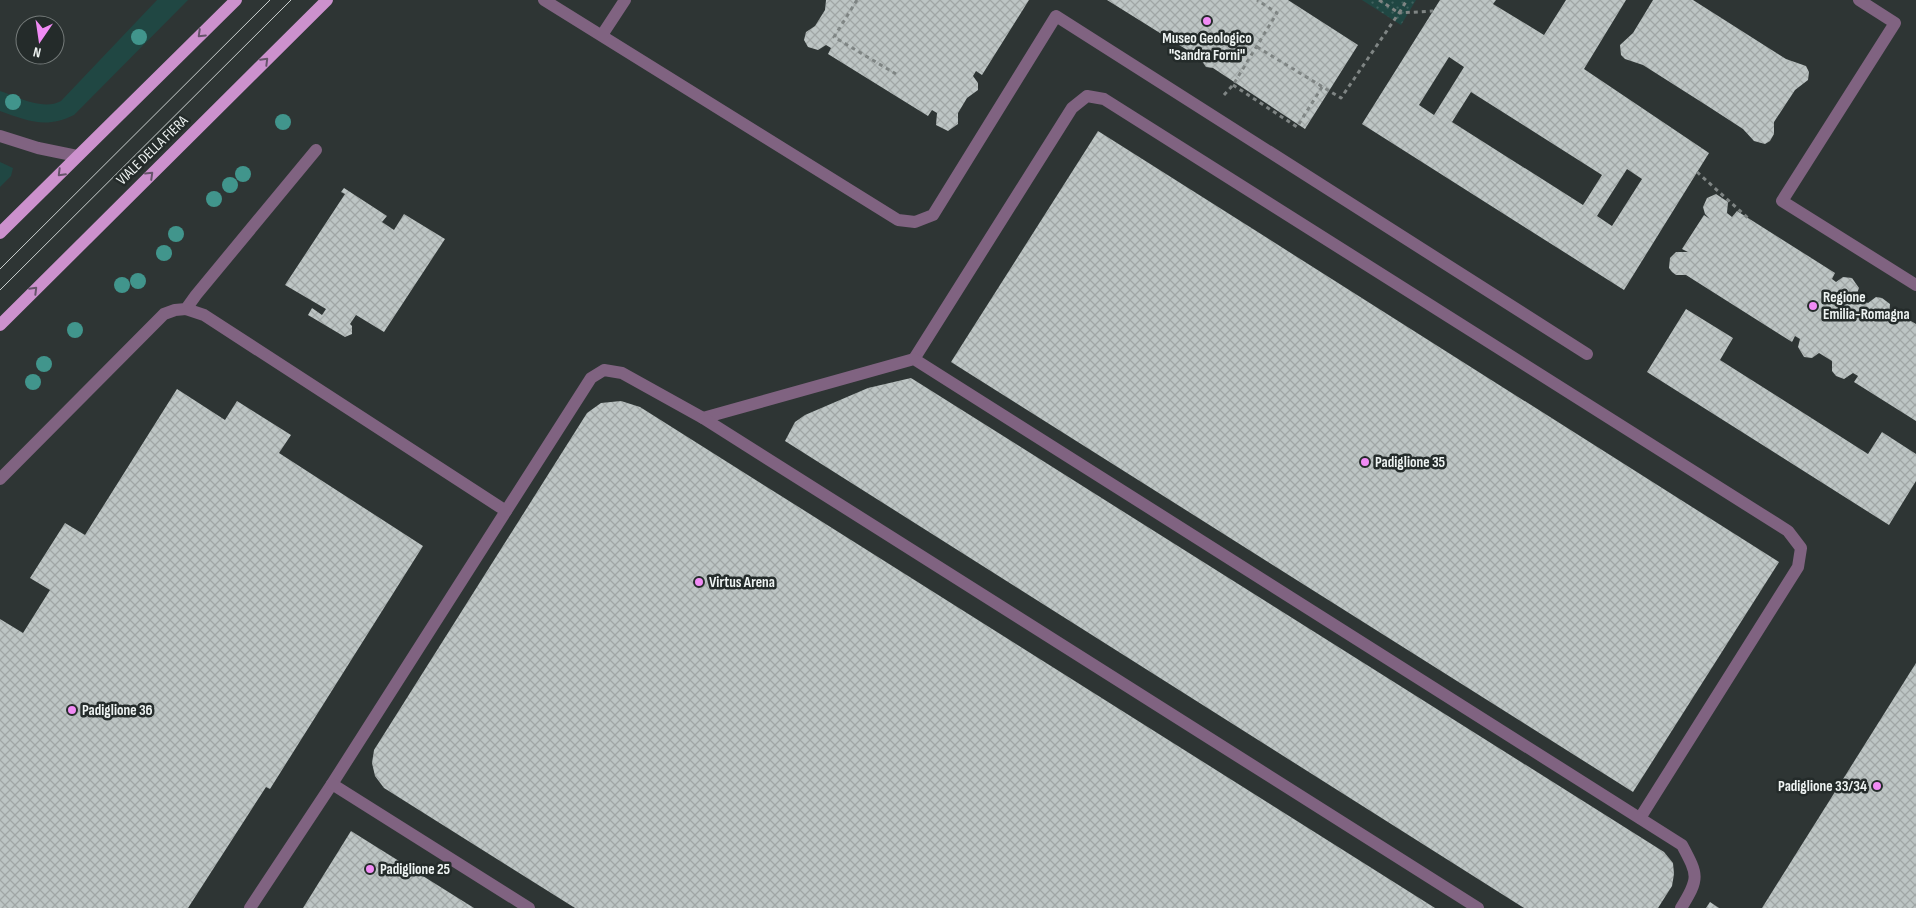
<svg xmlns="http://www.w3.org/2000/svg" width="1916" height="908" font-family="'Sofia Sans Condensed',sans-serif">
	<defs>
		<pattern id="park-dots" width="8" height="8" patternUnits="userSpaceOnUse" patternTransform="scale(1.25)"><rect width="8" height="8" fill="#204743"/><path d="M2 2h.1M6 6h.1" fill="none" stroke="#41625f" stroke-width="1.8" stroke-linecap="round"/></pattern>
		<pattern id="building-cross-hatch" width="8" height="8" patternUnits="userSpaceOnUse" patternTransform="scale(1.25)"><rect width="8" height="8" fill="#bdc5c4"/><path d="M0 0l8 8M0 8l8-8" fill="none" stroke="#a0a6a5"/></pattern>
	</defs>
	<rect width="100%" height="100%" fill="#2e3534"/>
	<g fill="#204743">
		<path d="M157,0H188L74,115C46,129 28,121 0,111V91C18,97 43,111 61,101Z"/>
		<path d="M0,162L13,168L11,176L0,187Z"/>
	</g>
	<path fill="url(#park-dots)" d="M1362,0H1416L1401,25Z"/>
	<g fill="url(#building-cross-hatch)" fill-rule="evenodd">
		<path d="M826,0H1029L982,75L976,71L973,76L978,83V90L967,98L958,113V124L948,131L936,125L937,113L932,110L928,116L828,54L831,48L826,45L818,50L808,47L804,40L806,32L815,26L825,10Z"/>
		<path d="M1107,0H1288L1358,45L1305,129L1213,68L1206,67L1199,57L1201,50L1196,47L1192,53Z"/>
		<path d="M1440,0H1496L1493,4L1544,35L1566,0H1626L1584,69L1709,153L1624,290L1362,124ZM1449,57L1464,67L1434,115L1419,105ZM1471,92L1602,175L1583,205L1452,122ZM1627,169L1642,179L1612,226L1597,216Z"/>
		<path d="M1653,0H1693L1786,59L1806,66L1809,72L1808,80L1795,90L1774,122V134L1770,141L1765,144L1754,141L1743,129L1706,105L1643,65L1625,59L1621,55L1620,45L1633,33Z"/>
		<path d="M1098,131L1779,562L1633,792L951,362Z"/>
		<path d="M344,188L387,216L382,222L394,230L404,214L445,239L384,332L356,315L350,324L352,326V334L345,337L308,315L312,308L322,315L326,309L285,285L345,194L341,192Z"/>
		<path d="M1716,194L1728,202L1727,213L1732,217L1737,211L1835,273L1832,279L1836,282L1843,277L1852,278L1859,288L1856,296L1868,303L1876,297L1882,298L1890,304L1889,316L1894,319L1897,313L1916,324V421L1854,382L1858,376L1853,373L1844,379L1836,376L1832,371V361L1819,353L1812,358L1804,357L1798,347L1800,339L1795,336L1792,342L1686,275H1676L1672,272L1669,268L1670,258L1676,252H1688L1682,249L1704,215L1710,219L1705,214L1703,207L1707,198Z"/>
		<path d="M1686,309L1733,338L1720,360L1868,454L1882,432L1916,454V481L1889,525L1647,372Z"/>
		<path d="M911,378L1664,852L1673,863L1674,874L1672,886L1658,908H1524L785,441L795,422L805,415L868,388Z"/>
		<path d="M177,389L225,420L237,401L291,435L279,453L423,546L270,789L266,787L188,908H0V619L23,633L50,590L30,578L65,523L85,535Z"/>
		<path d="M621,401L640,407L1435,908H575L384,788L375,776L372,763L374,750L587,413L601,403Z"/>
		<path d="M1916,663V908H1762Z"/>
		<path d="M351,831L474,908H303Z"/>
		<path d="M1710,902L1719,908H1706Z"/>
	</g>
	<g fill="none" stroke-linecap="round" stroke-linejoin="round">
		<g stroke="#7f8584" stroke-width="3" stroke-dasharray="4 4" stroke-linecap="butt">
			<path d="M857,0L834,37L896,74"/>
			<path d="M1379,0L1399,13L1407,0"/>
			<path d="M1257,47L1341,98L1399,13L1433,11"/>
			<path d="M1233,85L1297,127L1322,87"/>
			<path d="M1224,95L1233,85L1277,13L1257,0"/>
			<path d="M1697,172L1749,219"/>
		</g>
		<g stroke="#806381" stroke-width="12">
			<path d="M544,0L898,220L915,222L933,215L1056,16L1587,354"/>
			<path d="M1859,0L1895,23L1782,201L1916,285"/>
			<path d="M602,35L625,0"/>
			<path d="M186,309L204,315L506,511L332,784L250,908"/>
			<path d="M914,359L1072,108L1087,96L1104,99L1788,531L1801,548L1798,567L1640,818"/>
			<path d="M703,418L914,359L1682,845C1698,875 1700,878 1681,908"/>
			<path d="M0,479L164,314L175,310L186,309L196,295L316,150"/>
			<path d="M506,511L591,378L604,370L622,373L703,418L1478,908"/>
			<path d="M332,784L529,908"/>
		</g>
		<path stroke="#806381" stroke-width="12" d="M0,136L38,148L77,156"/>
		<g stroke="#cc91cd" stroke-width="12">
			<path d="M0,233L236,0"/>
			<path d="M0,325L327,0"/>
		</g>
		<g stroke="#cbd1d0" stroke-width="1">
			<path d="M0,269L270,0"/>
			<path d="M0,290L291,0"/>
		</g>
	</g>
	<g fill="#41958c">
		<circle cx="139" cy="37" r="8"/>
		<circle cx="13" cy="102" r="8"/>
		<circle cx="283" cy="122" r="8"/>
		<circle cx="243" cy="174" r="8"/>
		<circle cx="230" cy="185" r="8"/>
		<circle cx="214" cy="199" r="8"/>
		<circle cx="176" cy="234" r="8"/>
		<circle cx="164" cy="253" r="8"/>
		<circle cx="138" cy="281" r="8"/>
		<circle cx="122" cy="285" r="8"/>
		<circle cx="75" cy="330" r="8"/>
		<circle cx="44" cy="364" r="8"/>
		<circle cx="33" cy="382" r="8"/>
	</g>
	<defs><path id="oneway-chevron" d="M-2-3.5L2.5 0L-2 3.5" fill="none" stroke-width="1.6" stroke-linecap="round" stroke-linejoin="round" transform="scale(1.25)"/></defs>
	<g stroke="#67546b">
		<use href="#oneway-chevron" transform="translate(201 34) rotate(136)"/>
		<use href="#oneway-chevron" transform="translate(265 61) rotate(-45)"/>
		<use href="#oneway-chevron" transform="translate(61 173) rotate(135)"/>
		<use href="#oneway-chevron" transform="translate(150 175) rotate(-44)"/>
		<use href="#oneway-chevron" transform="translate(34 290) rotate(-45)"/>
	</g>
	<g fill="#f18bf5" stroke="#242b2a" stroke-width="2">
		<circle cx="1207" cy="21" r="5"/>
		<circle cx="1813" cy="306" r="5"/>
		<circle cx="1365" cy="462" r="5"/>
		<circle cx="699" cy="582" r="5"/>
		<circle cx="72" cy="710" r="5"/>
		<circle cx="1877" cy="786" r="5"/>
		<circle cx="370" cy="869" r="5"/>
	</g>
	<g text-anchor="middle" stroke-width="5" stroke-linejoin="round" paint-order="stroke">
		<g font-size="15" font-weight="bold" fill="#eff4f3" stroke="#242b2a" text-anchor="start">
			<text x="1207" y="43" text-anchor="middle">Museo Geologico<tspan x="1207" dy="17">"Sandra Forni"</tspan></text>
			<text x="1823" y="302">Regione<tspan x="1823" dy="17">Emilia-Romagna</tspan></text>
			<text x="1375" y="467">Padiglione 35</text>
			<text x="709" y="587">Virtus Arena</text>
			<text x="82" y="715">Padiglione 36</text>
			<text x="1867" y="791" text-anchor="end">Padiglione 33/34</text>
			<text x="380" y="874">Padiglione 25</text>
		</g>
		<g font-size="15" fill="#eff4f3" stroke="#242b2a">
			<text transform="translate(152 150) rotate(-44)" y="5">VIALE DELLA FIERA</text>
		</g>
	</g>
	<g transform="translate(40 40) rotate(193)"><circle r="24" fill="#242b2a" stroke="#757b7a"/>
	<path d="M0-4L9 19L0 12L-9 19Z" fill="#f18bf5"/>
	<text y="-8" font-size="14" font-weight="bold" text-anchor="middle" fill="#eff4f3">N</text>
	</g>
</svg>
